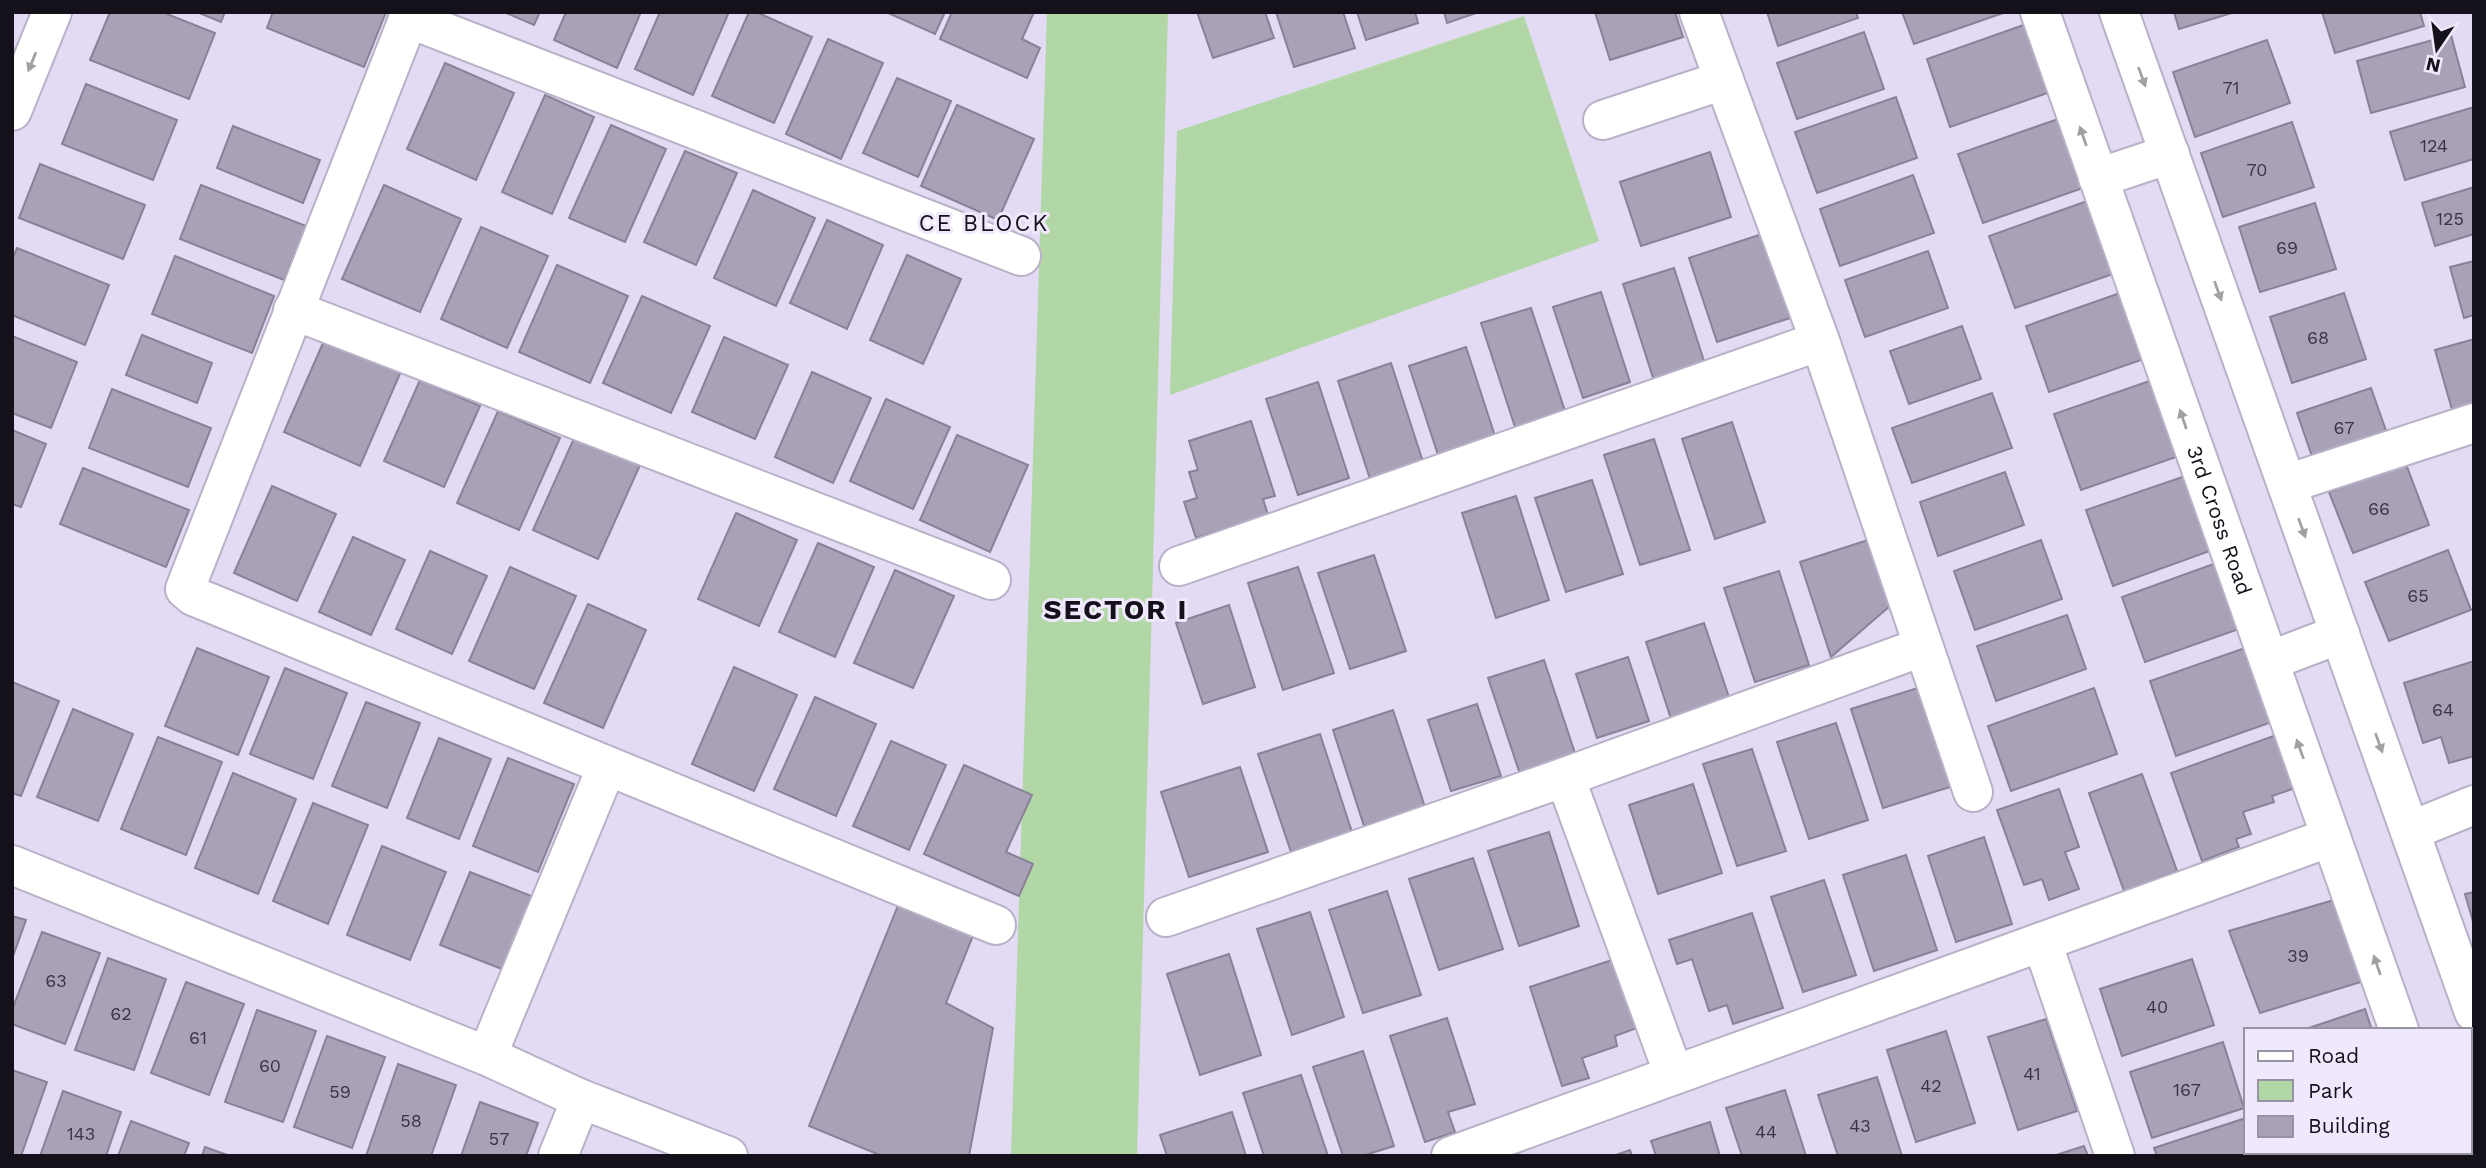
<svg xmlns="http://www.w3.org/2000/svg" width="2486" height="1168" font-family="'Work Sans',sans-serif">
	<rect width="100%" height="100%" fill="#e3dbf3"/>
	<g fill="#b1d7a6">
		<path d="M1047,12H1168L1137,1156H1011Z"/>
		<path d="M1524,16L1599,241L1170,395L1177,131Z"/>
	</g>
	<g fill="#a9a1b8" stroke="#898197" stroke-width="2">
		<path d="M110,12H162L215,33L189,99L90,60Z"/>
		<path d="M197,12H225L221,22Z"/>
		<path d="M273,12H386L364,67L267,28Z"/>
		<path d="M504,12H540L534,25Z"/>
		<path d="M566,12H641L617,68L554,40Z"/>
		<path d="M660,12H729L693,95L635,69Z"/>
		<path d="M749,12H756L812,37L774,123L712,96Z"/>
		<path d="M886,12H945L935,34Z"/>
		<path d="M952,12H1034L1022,39L1040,48L1027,78L940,39Z"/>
		<path d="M1197,12H1265L1274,38L1213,58Z"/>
		<path d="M1276,12H1343L1355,48L1294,67Z"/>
		<path d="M1357,12H1415L1418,23L1366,40Z"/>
		<path d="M1444,12H1479L1447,23Z"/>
		<path d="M1595,12H1675L1683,37L1610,60Z"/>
		<path d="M1767,12H1856L1858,18L1778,46Z"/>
		<path d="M1902,12H2006L1914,44Z"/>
		<path d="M2174,12H2235L2179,29Z"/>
		<path d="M2322,12H2420L2424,26L2335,53Z"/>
		<path d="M2035,21L2059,89L1950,127L1927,59Z"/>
		<path d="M1864,32L1884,89L1797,119L1777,63Z"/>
		<path d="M2451,35L2465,87L2371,113L2357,61Z"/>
		<path d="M828,39L883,63L841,159L786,134Z"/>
		<path d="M2267,40L2290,103L2195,137L2173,72Z"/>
		<path d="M445,63L514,93L476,180L407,149Z"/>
		<path d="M897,78L951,101L918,177L863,153Z"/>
		<path d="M86,84L177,120L153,180L62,144Z"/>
		<path d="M545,95L594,117L552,214L502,192Z"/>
		<path d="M1896,97L1917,158L1817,193L1795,132Z"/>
		<path d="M957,105L1034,139L998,220L921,186Z"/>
		<path d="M2474,107V159L2405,180L2390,132Z"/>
		<path d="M2058,119L2083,188L1983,223L1958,154Z"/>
		<path d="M2292,122L2314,187L2223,217L2201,153Z"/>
		<path d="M611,125L666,149L625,242L569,218Z"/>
		<path d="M233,126L320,160L303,203L217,168Z"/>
		<path d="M685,151L737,173L696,265L644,242Z"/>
		<path d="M1710,152L1731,217L1641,246L1620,182Z"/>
		<path d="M40,164L145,205L123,259L19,218Z"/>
		<path d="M1913,175L1934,233L1840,266L1820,209Z"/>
		<path d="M201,185L306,226L284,280L180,239Z"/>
		<path d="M384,185L461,219L420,312L342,279Z"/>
		<path d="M2474,187V234L2435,246L2422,203Z"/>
		<path d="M753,190L815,218L776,306L714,278Z"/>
		<path d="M2090,200L2116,273L2015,308L1989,236Z"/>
		<path d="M2315,203L2336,269L2260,292L2239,227Z"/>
		<path d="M827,220L883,245L847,329L790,303Z"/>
		<path d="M481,227L548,256L507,348L441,319Z"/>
		<path d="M1762,234L1790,318L1717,342L1689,258Z"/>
		<path d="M17,248L109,285L85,345L12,315V260Z"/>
		<path d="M1928,251L1948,308L1865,337L1845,280Z"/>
		<path d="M907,255L961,279L923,364L870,340Z"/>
		<path d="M175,256L274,296L252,353L152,314Z"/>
		<path d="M2474,261V315L2464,318L2450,267Z"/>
		<path d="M557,265L628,296L590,383L519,352Z"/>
		<path d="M1674,268L1706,367L1655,384L1623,284Z"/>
		<path d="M1601,292L1630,382L1583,398L1553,307Z"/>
		<path d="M2120,293L2144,359L2049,392L2026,326Z"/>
		<path d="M2344,293L2366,359L2292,383L2270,317Z"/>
		<path d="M642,296L710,326L671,413L603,383Z"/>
		<path d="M1531,308L1566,414L1516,430L1481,323Z"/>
		<path d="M1962,326L1981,379L1909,404L1890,351Z"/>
		<path d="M142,335L212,363L197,403L126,375Z"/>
		<path d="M12,336L77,362L51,428L12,413Z"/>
		<path d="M326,336L402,369L360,466L284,432Z"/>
		<path d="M724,337L788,365L755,439L692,412Z"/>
		<path d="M2474,339V407L2453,413L2435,350Z"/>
		<path d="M1466,347L1496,439L1439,458L1409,366Z"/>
		<path d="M1391,363L1424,465L1371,482L1338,381Z"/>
		<path d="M812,372L871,398L833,483L775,457Z"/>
		<path d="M2158,378L2185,454L2081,490L2054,414Z"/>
		<path d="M420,380L480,406L444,487L384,461Z"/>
		<path d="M1318,382L1349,478L1298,495L1266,399Z"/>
		<path d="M2371,388L2390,442L2316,468L2297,413Z"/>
		<path d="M112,389L211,428L188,487L89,448Z"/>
		<path d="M1992,393L2012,448L1912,483L1892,428Z"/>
		<path d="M886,399L950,427L913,509L850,481Z"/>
		<path d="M498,411L560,438L519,530L457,503Z"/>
		<path d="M1251,421L1275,496L1263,499L1268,515L1196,538L1184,502L1197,498L1189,472L1198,470L1189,441Z"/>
		<path d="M1732,422L1765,522L1715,539L1682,439Z"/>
		<path d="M12,430L46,444L21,507L12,504Z"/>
		<path d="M957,435L1028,465L990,552L920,520Z"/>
		<path d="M575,436L640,465L598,559L533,530Z"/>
		<path d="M1654,439L1690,550L1640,565L1604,455Z"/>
		<path d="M2406,464L2429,525L2353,553L2329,492Z"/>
		<path d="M83,468L189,510L166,567L60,524Z"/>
		<path d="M2005,472L2024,525L1938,556L1920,502Z"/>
		<path d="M2191,474L2218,548L2113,586L2086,510Z"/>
		<path d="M1592,480L1623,574L1566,592L1535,498Z"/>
		<path d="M272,486L336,514L297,601L234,573Z"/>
		<path d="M1516,496L1549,600L1496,618L1462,513Z"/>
		<path d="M736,513L797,540L759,626L698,599Z"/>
		<path d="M353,537L405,560L371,635L319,612Z"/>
		<path d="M1868,540L1890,606L1831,657L1800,562Z"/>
		<path d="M2041,540L2062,599L1975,630L1954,571Z"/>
		<path d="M818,543L874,567L835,657L779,632Z"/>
		<path d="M2448,550L2471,610L2389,641L2365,582Z"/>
		<path d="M430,551L487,576L452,654L396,629Z"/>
		<path d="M1374,555L1406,651L1350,669L1318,573Z"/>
		<path d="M2219,562L2242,628L2145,662L2122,597Z"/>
		<path d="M510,567L576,596L534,689L469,661Z"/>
		<path d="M1298,567L1334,673L1283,690L1248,583Z"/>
		<path d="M895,570L954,596L913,688L854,663Z"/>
		<path d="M1779,571L1809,665L1755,682L1724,588Z"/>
		<path d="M588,604L646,630L603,728L544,703Z"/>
		<path d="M1229,605L1255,687L1203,704L1176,623Z"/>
		<path d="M2067,615L2086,669L1996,701L1977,646Z"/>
		<path d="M1704,623L1730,700L1671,719L1646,642Z"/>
		<path d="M197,648L269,677L238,755L165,726Z"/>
		<path d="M2245,648L2272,722L2176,756L2150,681Z"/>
		<path d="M1628,657L1649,721L1597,738L1576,674Z"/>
		<path d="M1544,660L1576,756L1520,774L1488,678Z"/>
		<path d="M2474,661V756L2449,763L2441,737L2423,743L2404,683Z"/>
		<path d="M734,667L797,695L754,791L692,764Z"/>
		<path d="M285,668L347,693L313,779L250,754Z"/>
		<path d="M12,682L59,701L21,796L12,793Z"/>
		<path d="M1921,687L1953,786L1883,808L1851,709Z"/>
		<path d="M2094,688L2117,754L2011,791L1988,726Z"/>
		<path d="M815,697L876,724L836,816L774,789Z"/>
		<path d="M366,702L420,723L387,808L332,786Z"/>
		<path d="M1477,704L1501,776L1451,791L1428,720Z"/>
		<path d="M73,709L133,734L98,821L37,797Z"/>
		<path d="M1393,710L1425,807L1364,826L1333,730Z"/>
		<path d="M1836,723L1868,820L1809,839L1777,742Z"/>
		<path d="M1320,734L1352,832L1291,852L1258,754Z"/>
		<path d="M2279,734L2298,787L2272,796L2274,802L2243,812L2251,834L2236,839L2239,847L2202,861L2171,773Z"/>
		<path d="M158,737L222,762L186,855L121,829Z"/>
		<path d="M439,738L491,759L459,839L407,818Z"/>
		<path d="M891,741L946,765L909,850L853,826Z"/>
		<path d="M1752,749L1786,851L1737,866L1703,764Z"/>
		<path d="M508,758L574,784L538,872L473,846Z"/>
		<path d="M964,765L1032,795L1006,852L1033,864L1019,896L924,854Z"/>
		<path d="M1240,767L1268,852L1189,877L1161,792Z"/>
		<path d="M233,773L296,799L258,894L195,868Z"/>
		<path d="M2142,774L2177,871L2124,891L2089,793Z"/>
		<path d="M1693,784L1722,873L1658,894L1629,805Z"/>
		<path d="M2059,789L2079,847L2065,852L2079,889L2049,900L2042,879L2024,885L1997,810Z"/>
		<path d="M313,803L368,825L328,924L273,901Z"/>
		<path d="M1549,832L1579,926L1519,946L1488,851Z"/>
		<path d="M1984,837L2012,924L1956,942L1928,856Z"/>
		<path d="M382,846L446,872L410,960L347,935Z"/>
		<path d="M1906,855L1937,950L1874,971L1843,875Z"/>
		<path d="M1473,858L1503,949L1439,970L1409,879Z"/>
		<path d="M470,872L544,901L515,974L440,945Z"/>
		<path d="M1824,880L1856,975L1803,992L1771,897Z"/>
		<path d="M1387,891L1421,995L1363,1013L1329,910Z"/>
		<path d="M2474,892V925L2465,894Z"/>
		<path d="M903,893L978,923L946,1003L993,1028L969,1156H882L809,1126Z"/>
		<path d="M2337,899L2367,980L2260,1013L2229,931Z"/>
		<path d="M1310,912L1344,1017L1292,1035L1257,929Z"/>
		<path d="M1752,913L1783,1008L1733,1024L1727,1005L1709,1011L1692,959L1677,964L1669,940Z"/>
		<path d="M12,916L26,920L12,959Z"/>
		<path d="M42,932L100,953L65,1044L12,1024V1010Z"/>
		<path d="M1229,954L1261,1055L1200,1075L1167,974Z"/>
		<path d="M108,958L166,979L134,1070L75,1050Z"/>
		<path d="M1615,959L1637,1028L1615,1036L1617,1046L1582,1058L1589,1078L1562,1086L1530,987Z"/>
		<path d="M2192,959L2214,1025L2122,1056L2100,989Z"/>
		<path d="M186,982L244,1004L209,1095L151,1073Z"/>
		<path d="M2365,1009L2372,1030H2303Z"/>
		<path d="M257,1010L316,1031L283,1122L225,1102Z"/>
		<path d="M1447,1018L1475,1104L1448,1112L1455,1132L1425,1142L1390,1036Z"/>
		<path d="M2046,1019L2077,1111L2018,1130L1988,1037Z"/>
		<path d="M1946,1031L1975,1123L1916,1142L1887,1050Z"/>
		<path d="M327,1036L385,1057L352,1148L294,1127Z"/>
		<path d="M2223,1042L2244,1108L2152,1138L2130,1072Z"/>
		<path d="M1363,1051L1394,1146L1362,1156H1343L1313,1067Z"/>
		<path d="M398,1064L456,1085L431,1156H366Z"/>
		<path d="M12,1070L47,1082L21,1156H12Z"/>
		<path d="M1301,1075L1328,1156H1264L1243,1093Z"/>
		<path d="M1877,1077L1902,1156H1838L1818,1095Z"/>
		<path d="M1785,1090L1806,1156H1742L1726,1108Z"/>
		<path d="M63,1091L121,1112L106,1156H40Z"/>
		<path d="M480,1102L538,1123L526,1156H461Z"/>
		<path d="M1232,1112L1246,1156H1167L1160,1135Z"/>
		<path d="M2246,1118V1152H2258L2259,1156H2157L2154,1148Z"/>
		<path d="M131,1121L189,1143L184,1156H118Z"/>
		<path d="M1710,1122L1720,1156H1656L1651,1141Z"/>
		<path d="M2084,1146L2088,1156H2053Z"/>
		<path d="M205,1147L230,1156H202Z"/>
		<path d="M1630,1150L1632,1156H1613Z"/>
		<path d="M2312,1152H2414L2415,1156H2313Z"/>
	</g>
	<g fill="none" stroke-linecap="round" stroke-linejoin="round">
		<g stroke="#b9b1c8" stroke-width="42">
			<g id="minor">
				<path d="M411,12L185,589L193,596L996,925"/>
				<path d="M1699,12L1820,341"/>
				<path id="s1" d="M2040,12L2399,1030"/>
				<path d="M2119,12L2474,1012"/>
				<path d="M408,18L1021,256"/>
				<path d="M12,111L52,12"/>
				<path d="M1603,120L1724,80"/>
				<path d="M2098,178L2170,154"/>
				<path d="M293,310L991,580"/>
				<path d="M2287,484L2474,423"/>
				<path d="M1179,566L1820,341L1973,792"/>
				<path d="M2269,661L2340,634"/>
				<path d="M1565,777L1674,1075"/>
				<path d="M2410,831L2474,805"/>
				<path d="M12,865L487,1056L581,1099L728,1156"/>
				<path d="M1166,917L1565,777L1922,647"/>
				<path d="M2042,942L2115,1156"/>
				<path d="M487,1056L607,766"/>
				<path d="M2442,1152L2444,1156"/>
				<path d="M558,1156L581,1099"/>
				<path d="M1451,1156L2331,837"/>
			</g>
		</g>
		<use href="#minor" stroke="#fff" stroke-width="38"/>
	</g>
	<defs><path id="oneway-solid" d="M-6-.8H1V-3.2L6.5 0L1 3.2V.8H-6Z" transform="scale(1.75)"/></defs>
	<g fill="#a1a0a3">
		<use href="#oneway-solid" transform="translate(32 62) rotate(112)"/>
		<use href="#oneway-solid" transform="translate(2142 77) rotate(70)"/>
		<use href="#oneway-solid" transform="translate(2083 136) rotate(-109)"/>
		<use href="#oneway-solid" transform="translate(2218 291) rotate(70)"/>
		<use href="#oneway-solid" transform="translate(2183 419) rotate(-109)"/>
		<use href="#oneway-solid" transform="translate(2302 528) rotate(70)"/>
		<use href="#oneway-solid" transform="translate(2379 743) rotate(70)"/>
		<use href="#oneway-solid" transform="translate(2300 749) rotate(-110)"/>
		<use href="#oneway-solid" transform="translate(2377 965) rotate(-109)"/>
	</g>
	<g text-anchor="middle" stroke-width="6" stroke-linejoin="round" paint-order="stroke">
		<g font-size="18" fill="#3a3542">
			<text x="2231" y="94">71</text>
			<text x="2434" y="152">124</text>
			<text x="2257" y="176">70</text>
			<text x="2450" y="225">125</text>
			<text x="2287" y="254">69</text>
			<text x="2318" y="344">68</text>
			<text x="2344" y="434">67</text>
			<text x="2379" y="515">66</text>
			<text x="2418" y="602">65</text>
			<text x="2443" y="716">64</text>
			<text x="2298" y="962">39</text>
			<text x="56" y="987">63</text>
			<text x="2157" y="1013">40</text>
			<text x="121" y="1020">62</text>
			<text x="198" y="1044">61</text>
			<text x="270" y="1072">60</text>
			<text x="2032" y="1080">41</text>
			<text x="1931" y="1092">42</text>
			<text x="2187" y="1096">167</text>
			<text x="340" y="1098">59</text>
			<text x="411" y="1127">58</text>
			<text x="1860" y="1132">43</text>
			<text x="1766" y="1138">44</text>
			<text x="81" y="1140">143</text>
			<text x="499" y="1145">57</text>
		</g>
		<g font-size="21" fill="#15111a" stroke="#f0e9fd">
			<text dy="7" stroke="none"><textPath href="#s1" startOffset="539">3rd Cross Road</textPath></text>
		</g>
		<g font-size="23" letter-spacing="2" fill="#15111a" stroke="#f0e9fd">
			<text x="984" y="231">CE BLOCK</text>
		</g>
		<g font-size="28" font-weight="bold" letter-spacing="2" fill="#15111a" stroke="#f0e9fd">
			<text x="1116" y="619">SECTOR I</text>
		</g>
	</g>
	<rect width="2486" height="1168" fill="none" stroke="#15111a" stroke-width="28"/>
	<rect x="2244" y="1028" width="228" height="126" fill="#f0e9fd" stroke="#9893a2" stroke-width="2"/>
	<rect x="2258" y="1051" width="35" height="10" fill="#ffffff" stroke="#9893a2" stroke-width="2"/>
	<text x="2308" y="1063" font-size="21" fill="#15111a">Road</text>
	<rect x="2258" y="1080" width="35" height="21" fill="#b1d7a6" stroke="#9893a2" stroke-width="2"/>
	<text x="2308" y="1098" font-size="21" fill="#15111a">Park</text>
	<rect x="2258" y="1116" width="35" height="21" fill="#a9a1b8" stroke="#9893a2" stroke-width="2"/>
	<text x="2308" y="1133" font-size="21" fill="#15111a">Building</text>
	<g transform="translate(2437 49) rotate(193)" stroke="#f0e9fd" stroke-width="5" paint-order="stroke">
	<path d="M0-5L12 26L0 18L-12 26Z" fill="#15111a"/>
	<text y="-10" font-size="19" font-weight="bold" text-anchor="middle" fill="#15111a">N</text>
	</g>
</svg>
